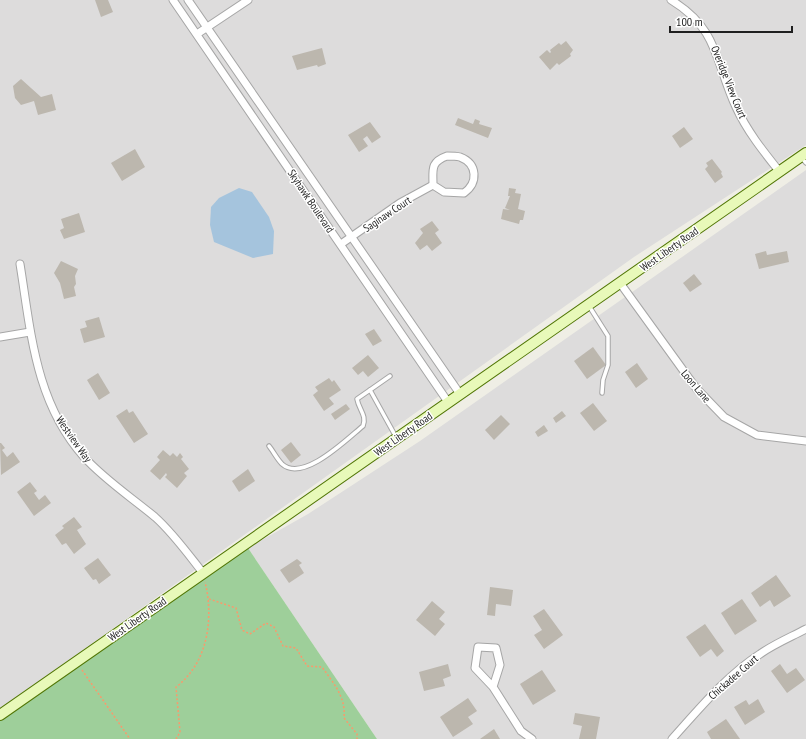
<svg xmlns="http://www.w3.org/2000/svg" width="806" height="739" font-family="'PT Sans Narrow',sans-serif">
	<rect width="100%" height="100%" fill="#efeee5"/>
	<g fill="#dddcdc">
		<path d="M0,0H806V145L634,257L0,709Z"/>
		<path d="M806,170V739H377L248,548L308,514L420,441Z"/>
	</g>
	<path fill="#9ecf9a" d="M248,548L377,739H0V721Z"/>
	<path fill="#a5c4dd" d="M239,188L252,192L269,217L274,231L273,254L253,258L214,242L210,225L211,207L219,198Z"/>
	<g fill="#bcb7ae">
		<path d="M95,0H108L113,12L101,17Z"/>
		<path d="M566,41L573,50L570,54L571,56L559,65L557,63L550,70L539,57L547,50L550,53L551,52L550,50L559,43L561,45Z"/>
		<path d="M322,48L326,64L318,67L317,65L297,70L292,56Z"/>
		<path d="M21,79L41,97L52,94L56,110L38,115L34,101L21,105L15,98L13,86Z"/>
		<path d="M458,118L473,124L475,119L480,121L479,124L492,128L488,138L455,125Z"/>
		<path d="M370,122L381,137L372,143L367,136L363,139L368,146L359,152L348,135Z"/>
		<path d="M684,127L693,139L680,148L672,136Z"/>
		<path d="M135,149L145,167L122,181L111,163Z"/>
		<path d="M712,159L722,172L721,173L723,177L715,183L705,169L708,166L706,163Z"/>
		<path d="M509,188L516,189L515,193L521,194L518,209L525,211L523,220H520L519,224L501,219L503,209L510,210L505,208L510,196H508Z"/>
		<path d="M79,213L85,232L64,239L60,230L64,228L61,219Z"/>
		<path d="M432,221L439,230L435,233L442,243L432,251L427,245L420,250L415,243L423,233L420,229Z"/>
		<path d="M766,251L767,255L787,251L789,262L759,269L755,254Z"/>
		<path d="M61,261L78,269L75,276L76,284L74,287L76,296L64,299L60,283L54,273Z"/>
		<path d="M694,274L702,284L690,292L683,283Z"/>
		<path d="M99,317L105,337L84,343L80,329L87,327L85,321Z"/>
		<path d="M374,329L382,341L373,346L365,334Z"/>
		<path d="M593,347L606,365L587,379L574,361Z"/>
		<path d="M368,355L379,368L368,377L363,371L358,375L352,368Z"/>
		<path d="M637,363L648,379L636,388L625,372Z"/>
		<path d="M98,373L110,393L99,400L87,380Z"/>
		<path d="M329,378L332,382L334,380L341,390L329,398L334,404L324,411L313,395L318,391L315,387Z"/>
		<path d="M593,403L607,421L594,431L580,413Z"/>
		<path d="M346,404L350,409L335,420L331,414Z"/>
		<path d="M127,409L129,413L133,411L148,434L134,443L116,416Z"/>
		<path d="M562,411L566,416L556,423L553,418Z"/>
		<path d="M501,415L510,424L494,440L485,430Z"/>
		<path d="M544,425L548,431L538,437L535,432Z"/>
		<path d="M291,442L301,455L291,463L281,450Z"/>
		<path d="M0,443H1L5,448L2,450L7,457L13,452L20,462L1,475Z"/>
		<path d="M163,450L170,456L173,453L177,457L180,453L183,457L181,459L189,469L184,473L187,476L177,488L165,477L167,475L166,473L160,480L150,471L160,460L157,457Z"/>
		<path d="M248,469L255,481L239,492L232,481Z"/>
		<path d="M30,482L37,491L34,493L39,500L45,495L51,503L34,516L17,492Z"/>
		<path d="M74,517L82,527L77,530L86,544L74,554L66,543L62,545L55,535L64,528L62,526Z"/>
		<path d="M98,558L111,575L99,584L96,579L93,580L84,568Z"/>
		<path d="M297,559L302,563L299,565L304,573L289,583L280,570Z"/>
		<path d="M776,575L791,596L774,607L770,600L760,607L751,593Z"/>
		<path d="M490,587L513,590L511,606L496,604L495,616L487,615Z"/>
		<path d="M742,599L757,621L735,635L721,613Z"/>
		<path d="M432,601L445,612L439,619L445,624L435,636L416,620Z"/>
		<path d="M544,609L563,635L544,649L534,635L542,630L533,616Z"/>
		<path d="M705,624L724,651L717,657L711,649L700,657L686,637Z"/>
		<path d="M448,664L451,676L443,679L445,686L424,691L419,672Z"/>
		<path d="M780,664L787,674L796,668L805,680L787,693L771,671Z"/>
		<path d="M542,670L556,691L533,705L520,684Z"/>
		<path d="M468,698L477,711L468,717L473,724L453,737L440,717Z"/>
		<path d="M758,699L765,712L745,725L734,707L746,700L749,705Z"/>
		<path d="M575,713L600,717L596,739H579L582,726L573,724Z"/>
		<path d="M726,719L740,739H711L707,732Z"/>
		<path d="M494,729L500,739H480Z"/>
	</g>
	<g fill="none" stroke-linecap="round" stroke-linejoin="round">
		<g stroke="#a6a6a6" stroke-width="5.5">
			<g id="lane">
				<path d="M801,157L806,163"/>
				<path d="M589,306L608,336V365L603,380L602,393"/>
				<path d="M370,390L390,376"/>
				<path d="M269,446C273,451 277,459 282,464C303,483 347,439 363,426C367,415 359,410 357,399L370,390L396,437"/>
			</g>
		</g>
		<g stroke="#a6a6a6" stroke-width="9">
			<g id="street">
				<path d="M173,0L448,402"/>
				<path d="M188,0L460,394"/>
				<path d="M671,0C719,29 715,62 736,107C747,131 763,151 779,171"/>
				<path d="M197,34L248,0"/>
				<path d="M447,156C451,156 456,156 460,157C478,164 478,183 464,193L444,192L433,185C433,170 430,162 447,156Z"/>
				<path d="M341,244L400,203L433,185"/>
				<path d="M20,264C31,332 35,402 84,457C105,480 131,497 155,517C173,533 188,554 203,573"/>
				<path d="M620,283L696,388L724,417L757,435L806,441"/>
				<path d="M0,337L30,332"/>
				<path d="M493,687L500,665L496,648L478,647L475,668L493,687L521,731L532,739"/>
				<path d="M672,739C699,709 726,676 760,654C774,644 791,637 806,629"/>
			</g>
		</g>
		<g stroke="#517605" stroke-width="12">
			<path id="secondary" d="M0,715L806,153"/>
		</g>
		<g stroke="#f99a6c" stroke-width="1.5" stroke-dasharray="2 2" stroke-linecap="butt">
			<path d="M209,599L236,608L242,630L250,634L266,623L274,627L283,646L296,648L307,666L322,667C334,684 346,697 344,718L357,734V739"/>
			<path d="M82,670L130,739"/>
			<path d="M176,739L180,732L176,687C208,663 214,618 205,582"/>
		</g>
		<use href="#lane" stroke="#fff" stroke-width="3.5"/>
		<use href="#street" stroke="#fff" stroke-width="7"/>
		<use href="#secondary" stroke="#e8f9b9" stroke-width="10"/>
	</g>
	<g text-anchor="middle" stroke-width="3" stroke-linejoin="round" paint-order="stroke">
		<g font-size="11" fill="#1f1f1f" stroke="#fff">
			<text transform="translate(729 82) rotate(68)" y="4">Overidge View Court</text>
			<text transform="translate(311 201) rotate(56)" y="4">Skyhawk Boulevard</text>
			<text transform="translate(387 214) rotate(-34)" y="4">Saginaw Court</text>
			<text transform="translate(669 249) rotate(-35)" y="4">West Liberty Road</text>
			<text transform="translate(696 386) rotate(50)" y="4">Loon Lane</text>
			<text transform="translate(403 434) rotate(-35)" y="4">West Liberty Road</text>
			<text transform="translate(74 439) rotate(55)" y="4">Westview Way</text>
			<text transform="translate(137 619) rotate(-35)" y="4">West Liberty Road</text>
			<text transform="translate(733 677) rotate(-41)" y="4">Chickadee Court</text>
		</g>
	</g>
	<path d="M670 26v6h122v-6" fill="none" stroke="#1f1f1f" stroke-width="2"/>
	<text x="676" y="26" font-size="12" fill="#1f1f1f" stroke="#ffffff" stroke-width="3" paint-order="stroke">100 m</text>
</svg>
